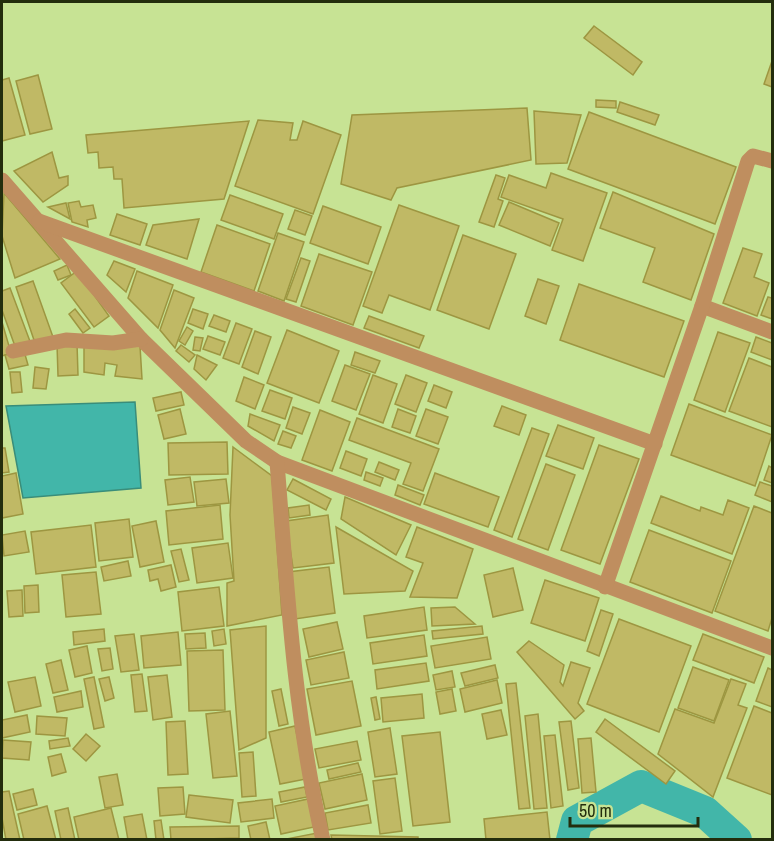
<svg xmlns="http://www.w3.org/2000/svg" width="774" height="841" font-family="'Archivo Narrow',sans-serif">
	<rect width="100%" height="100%" fill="#c7e394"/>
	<path fill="#42b6a9" stroke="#398d7a" stroke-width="1.5" d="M135,402L141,488L23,498L6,406Z"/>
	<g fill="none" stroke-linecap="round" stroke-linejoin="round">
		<path stroke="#42b6a9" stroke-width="32" d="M572,840L577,821L641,786L705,812L736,840"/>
	</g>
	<g fill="#c0b965" stroke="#9d9641" stroke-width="1.5">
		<path d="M594,26L642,62L633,75L584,38Z"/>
		<path d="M772,61V87L764,84Z"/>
		<path d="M38,75L52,129L30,134L16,81Z"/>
		<path d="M9,78L25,135L2,141V80Z"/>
		<path d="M596,100L616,101V108L596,107Z"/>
		<path d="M620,102L659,115L655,125L617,112Z"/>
		<path d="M527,108L531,160L397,188L391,200L341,184L352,115Z"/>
		<path d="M534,111L581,115L567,163L536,164Z"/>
		<path d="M589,112L736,167L715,224L568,169Z"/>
		<path d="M258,120L293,123L290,140H297L303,121L341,135L313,214L235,186Z"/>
		<path d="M249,121L224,199L124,208L122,179H114L113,167L99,168L98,152L88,153L86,135Z"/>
		<path d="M52,152L59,178L68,176V185L43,202L14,171Z"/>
		<path d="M551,173L607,193L583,261L552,250L563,219L501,197L509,175L546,188Z"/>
		<path d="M496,175L505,178L498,199L503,201L494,227L479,222Z"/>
		<path d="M613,192L714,234L691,300L643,282L655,248L600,228Z"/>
		<path d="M4,193L60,259L15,278L2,236Z"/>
		<path d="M230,195L283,214L274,239L221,220Z"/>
		<path d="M79,201L81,207L93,205L96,218L87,220L88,227L72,222L68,203Z"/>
		<path d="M509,202L559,223L550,246L499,225Z"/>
		<path d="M66,203L70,219L48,207Z"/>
		<path d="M399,205L459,226L430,310L389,295L382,313L363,306Z"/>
		<path d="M323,206L381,227L368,264L310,243Z"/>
		<path d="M295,210L312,216L305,235L288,229Z"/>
		<path d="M117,214L147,224L140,245L110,235Z"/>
		<path d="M199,219L187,259L146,245L153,225Z"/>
		<path d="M217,225L270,244L254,291L201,272Z"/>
		<path d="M278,233L304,242L284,301L258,291Z"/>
		<path d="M463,235L516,254L489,329L437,310Z"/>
		<path d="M743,248L762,254L754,277L769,283L757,316L723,303Z"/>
		<path d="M319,254L372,272L353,325L301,306Z"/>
		<path d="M301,258L310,261L296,302L286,299Z"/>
		<path d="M114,261L135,269L126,292L107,275Z"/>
		<path d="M67,265L71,275L58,280L54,271Z"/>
		<path d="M77,271L109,316L94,327L61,283Z"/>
		<path d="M137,271L173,285L158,328L128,298Z"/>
		<path d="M538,279L559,286L546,324L525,316Z"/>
		<path d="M33,281L53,337L35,343L16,287Z"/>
		<path d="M579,284L684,321L664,377L560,340Z"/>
		<path d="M10,288L31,344L16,349L2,310V291Z"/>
		<path d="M174,290L194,298L175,348L160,330Z"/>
		<path d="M768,297L772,298V319L761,315Z"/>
		<path d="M75,309L90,328L83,333L69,314Z"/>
		<path d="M193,309L208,314L203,329L188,323Z"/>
		<path d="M214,315L230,321L226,332L209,326Z"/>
		<path d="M369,316L424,336L419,348L364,328Z"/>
		<path d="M2,322L11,353L2,356Z"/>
		<path d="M236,323L252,329L239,364L223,358Z"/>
		<path d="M187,327L193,331L185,345L179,341Z"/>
		<path d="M287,330L339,351L319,403L267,383Z"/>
		<path d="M255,331L271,337L258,374L242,367Z"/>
		<path d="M718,332L750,343L725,412L694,400Z"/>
		<path d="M208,336L225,342L220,355L203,349Z"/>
		<path d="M195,337L203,338L200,351L193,350Z"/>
		<path d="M756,337L772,343V360L751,352Z"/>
		<path d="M77,343L78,375L58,376L57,344Z"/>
		<path d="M84,344L140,346L142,379L115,376L117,365L105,363L104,375L84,372Z"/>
		<path d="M181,345L195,355L189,362L176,351Z"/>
		<path d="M24,351L28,365L9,369L5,355Z"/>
		<path d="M355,352L380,361L375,373L351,365Z"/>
		<path d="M197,355L217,365L206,380L194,369Z"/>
		<path d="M749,358L772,367V427L729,411Z"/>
		<path d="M345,365L370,374L356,410L332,401Z"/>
		<path d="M35,367L49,369L46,389L33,388Z"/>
		<path d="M10,372H20L22,392L12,393Z"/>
		<path d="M373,375L397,384L383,423L359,414Z"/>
		<path d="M406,375L427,383L416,412L395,404Z"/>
		<path d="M244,377L264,385L255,409L236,401Z"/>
		<path d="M434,385L452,392L446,408L428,401Z"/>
		<path d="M270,390L292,398L285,419L262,411Z"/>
		<path d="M181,392L184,405L156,411L153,398Z"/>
		<path d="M689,404L772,435L755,486L671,455Z"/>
		<path d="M502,406L526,415L519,435L494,426Z"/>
		<path d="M293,407L310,413L302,434L286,428Z"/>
		<path d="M180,409L186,434L164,439L158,415Z"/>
		<path d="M398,409L416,416L410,433L392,427Z"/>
		<path d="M426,409L448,417L438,444L416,436Z"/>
		<path d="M320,410L350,422L332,471L302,460Z"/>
		<path d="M250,414L280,425L274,441L248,426Z"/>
		<path d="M357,418L439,449L423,491L403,484L411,463L349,440Z"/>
		<path d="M558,425L594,438L583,469L546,456Z"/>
		<path d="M532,428L549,434L512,537L494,530Z"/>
		<path d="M283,431L296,436L291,448L278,444Z"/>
		<path d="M227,442L228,474L169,475L168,443Z"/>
		<path d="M599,445L639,459L600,564L561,550Z"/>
		<path d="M233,447L272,476L282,615L227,626V583L234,581L230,515Z"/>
		<path d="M2,448H5L9,472L2,473Z"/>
		<path d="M346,451L367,459L361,476L340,468Z"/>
		<path d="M379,462L399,470L395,480L375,472Z"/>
		<path d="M546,464L575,475L548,550L518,539Z"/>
		<path d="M769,466L772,468V483L764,480Z"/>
		<path d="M366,472L383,478L380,486L364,480Z"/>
		<path d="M16,473L23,514L2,518V476Z"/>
		<path d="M435,473L499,497L488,527L424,504Z"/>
		<path d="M190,477L194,502L168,505L165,480Z"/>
		<path d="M226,479L229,503L197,506L194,482Z"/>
		<path d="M293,479L331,499L326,510L287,490Z"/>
		<path d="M760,482L772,486V502L755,495Z"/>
		<path d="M398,485L424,495L420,505L395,495Z"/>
		<path d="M661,496L700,511L701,507L723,515L728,500L749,508L732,554L651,523Z"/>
		<path d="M345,497L411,525L396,555L341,519Z"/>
		<path d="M220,505L223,539L169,545L166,511Z"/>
		<path d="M309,505L310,515L289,518L288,508Z"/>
		<path d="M754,506L772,513V618L768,631L715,611Z"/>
		<path d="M328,515L334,563L293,568L286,521Z"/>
		<path d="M129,519L133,557L99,561L95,523Z"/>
		<path d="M156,521L164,562L140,567L132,526Z"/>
		<path d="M91,525L96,567L36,574L31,532Z"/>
		<path d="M336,527L413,571L405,591L344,594Z"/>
		<path d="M417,527L473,549L457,598L410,597L423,563L406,557Z"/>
		<path d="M649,530L731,561L712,613L630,582Z"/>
		<path d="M25,531L29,552L4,556L2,535Z"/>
		<path d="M228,543L233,578L197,583L192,548Z"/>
		<path d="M181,549L189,580L179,582L171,551Z"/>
		<path d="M128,561L131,576L104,581L101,567Z"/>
		<path d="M171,565L176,587L161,591L158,579L150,581L148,570Z"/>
		<path d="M329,567L335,613L295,619L288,572Z"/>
		<path d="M513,568L523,610L493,617L484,575Z"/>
		<path d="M96,572L101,614L66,617L62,575Z"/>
		<path d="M545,580L599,598L585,641L531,623Z"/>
		<path d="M38,585L39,612L25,613L24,586Z"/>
		<path d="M219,587L224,626L182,631L178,592Z"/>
		<path d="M22,590L23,616L9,617L7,591Z"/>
		<path d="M424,607L427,630L367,638L364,616Z"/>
		<path d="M455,607L475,624L432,626L431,608Z"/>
		<path d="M601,610L613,614L599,656L587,651Z"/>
		<path d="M619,619L691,646L659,732L587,704Z"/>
		<path d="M337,622L343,649L309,657L303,629Z"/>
		<path d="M266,626V738L239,750L230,630Z"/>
		<path d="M482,626L483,634L433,639L432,631Z"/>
		<path d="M104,629L105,641L74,645L73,632Z"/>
		<path d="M224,629L226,644L214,646L212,631Z"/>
		<path d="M178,632L181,665L144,668L141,636Z"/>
		<path d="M205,633L206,648L186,649L185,634Z"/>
		<path d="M134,634L139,670L121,672L115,636Z"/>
		<path d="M703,634L764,657L754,683L693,660Z"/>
		<path d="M424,635L427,656L373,664L370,643Z"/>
		<path d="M487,637L491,659L435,668L431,646Z"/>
		<path d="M529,641L564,665L560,682L563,686L571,662L590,668L578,703L584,711L575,719L517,652Z"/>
		<path d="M87,646L92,673L75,677L69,650Z"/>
		<path d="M110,648L113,669L102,671L98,649Z"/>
		<path d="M223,650L225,710L189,711L187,651Z"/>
		<path d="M344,652L349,678L311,685L306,660Z"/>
		<path d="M61,660L68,690L53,693L46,664Z"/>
		<path d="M426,663L429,681L377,689L375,670Z"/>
		<path d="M495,665L498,678L465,686L461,673Z"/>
		<path d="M693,667L729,680L714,721L678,708Z"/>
		<path d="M768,668L772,670V707L756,701Z"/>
		<path d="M452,671L455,687L436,690L433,675Z"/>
		<path d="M142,674L147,711L135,712L131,675Z"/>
		<path d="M167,675L172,717L153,720L148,677Z"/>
		<path d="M35,677L41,706L15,712L8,682Z"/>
		<path d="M94,677L104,727L94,729L84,679Z"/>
		<path d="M109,677L114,698L105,701L99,679Z"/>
		<path d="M731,679L746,684L738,705L747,708L713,797L658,754L675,709L714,723Z"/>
		<path d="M497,680L502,703L465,712L460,689Z"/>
		<path d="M352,681L361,726L316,735L307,689Z"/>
		<path d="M516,683L530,808L519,809L506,684Z"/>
		<path d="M281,689L288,724L279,726L272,691Z"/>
		<path d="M452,689L456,711L440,714L436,692Z"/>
		<path d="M81,691L83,707L57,712L54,697Z"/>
		<path d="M422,694L424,718L383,722L381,698Z"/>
		<path d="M376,697L380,719L375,720L371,698Z"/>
		<path d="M754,706L772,713V795L727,778Z"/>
		<path d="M501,710L507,735L487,739L482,714Z"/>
		<path d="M230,711L237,776L213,778L206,714Z"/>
		<path d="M538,714L547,808L534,809L525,716Z"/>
		<path d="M27,715L30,732L2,738V720Z"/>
		<path d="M37,716L67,718L65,736L36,734Z"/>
		<path d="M605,719L675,771L666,784L596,732Z"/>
		<path d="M185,721L188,774L168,775L166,722Z"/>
		<path d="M571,721L579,788L568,790L559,722Z"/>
		<path d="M295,726L306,779L280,784L269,732Z"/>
		<path d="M390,728L397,774L375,777L368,732Z"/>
		<path d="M440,732L450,822L413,826L402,736Z"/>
		<path d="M86,734L100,746L86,761L73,749Z"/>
		<path d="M555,735L563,806L551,808L544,736Z"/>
		<path d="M68,738L70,746L50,749L49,741Z"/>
		<path d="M591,738L596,792L582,793L578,739Z"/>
		<path d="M3,740L31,742L29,760L2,758Z"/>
		<path d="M357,741L361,760L319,768L315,749Z"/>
		<path d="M253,752L256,796L242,797L239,753Z"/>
		<path d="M61,754L66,772L52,776L48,757Z"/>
		<path d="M358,763L361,772L329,779L327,770Z"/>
		<path d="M117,774L123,805L105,808L99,777Z"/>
		<path d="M362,774L367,800L325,809L319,783Z"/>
		<path d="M395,778L402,831L380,834L373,781Z"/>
		<path d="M183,787L185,814L160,816L158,788Z"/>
		<path d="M305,787L307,797L281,802L279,792Z"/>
		<path d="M33,789L37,805L17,810L13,794Z"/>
		<path d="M9,791L20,840H6L2,818V792Z"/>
		<path d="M189,795L233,800L230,823L186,817Z"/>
		<path d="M272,799L274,818L241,822L238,803Z"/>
		<path d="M308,799L314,827L281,834L275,806Z"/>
		<path d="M368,805L371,823L328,830L325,813Z"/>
		<path d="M47,806L56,840H24L18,814Z"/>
		<path d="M68,808L75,840H61L55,811Z"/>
		<path d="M111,808L119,840H79L74,817Z"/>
		<path d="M547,812L550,840H486L484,819Z"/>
		<path d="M142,814L147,840H128L124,817Z"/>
		<path d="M161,820L164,840H156L154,821Z"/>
		<path d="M266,822L270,840H251L248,826Z"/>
		<path d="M239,826V838L171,840L170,827Z"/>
		<path d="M317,833L319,840H286V839Z"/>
		<path d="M331,835L418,837V840H332Z"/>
	</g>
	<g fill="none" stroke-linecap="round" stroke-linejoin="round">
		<g stroke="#bf8e5f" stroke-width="15">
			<path d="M2,180L141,339L246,441L277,462L772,648"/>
			<path d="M39,221L655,444"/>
			<path d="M702,306L772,332"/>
			<path d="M13,351L66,340L113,343L141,339"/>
			<path d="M277,462C287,588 294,715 323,840"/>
			<path d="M605,587L702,306L748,161L753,156L772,161"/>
		</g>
	</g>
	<rect width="774" height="841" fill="none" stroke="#232d0d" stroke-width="6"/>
	<path d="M570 817v9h128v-9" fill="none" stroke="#232d0d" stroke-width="3"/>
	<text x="579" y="817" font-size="18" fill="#232d0d" stroke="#c7e394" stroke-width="4.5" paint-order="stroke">50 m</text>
</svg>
